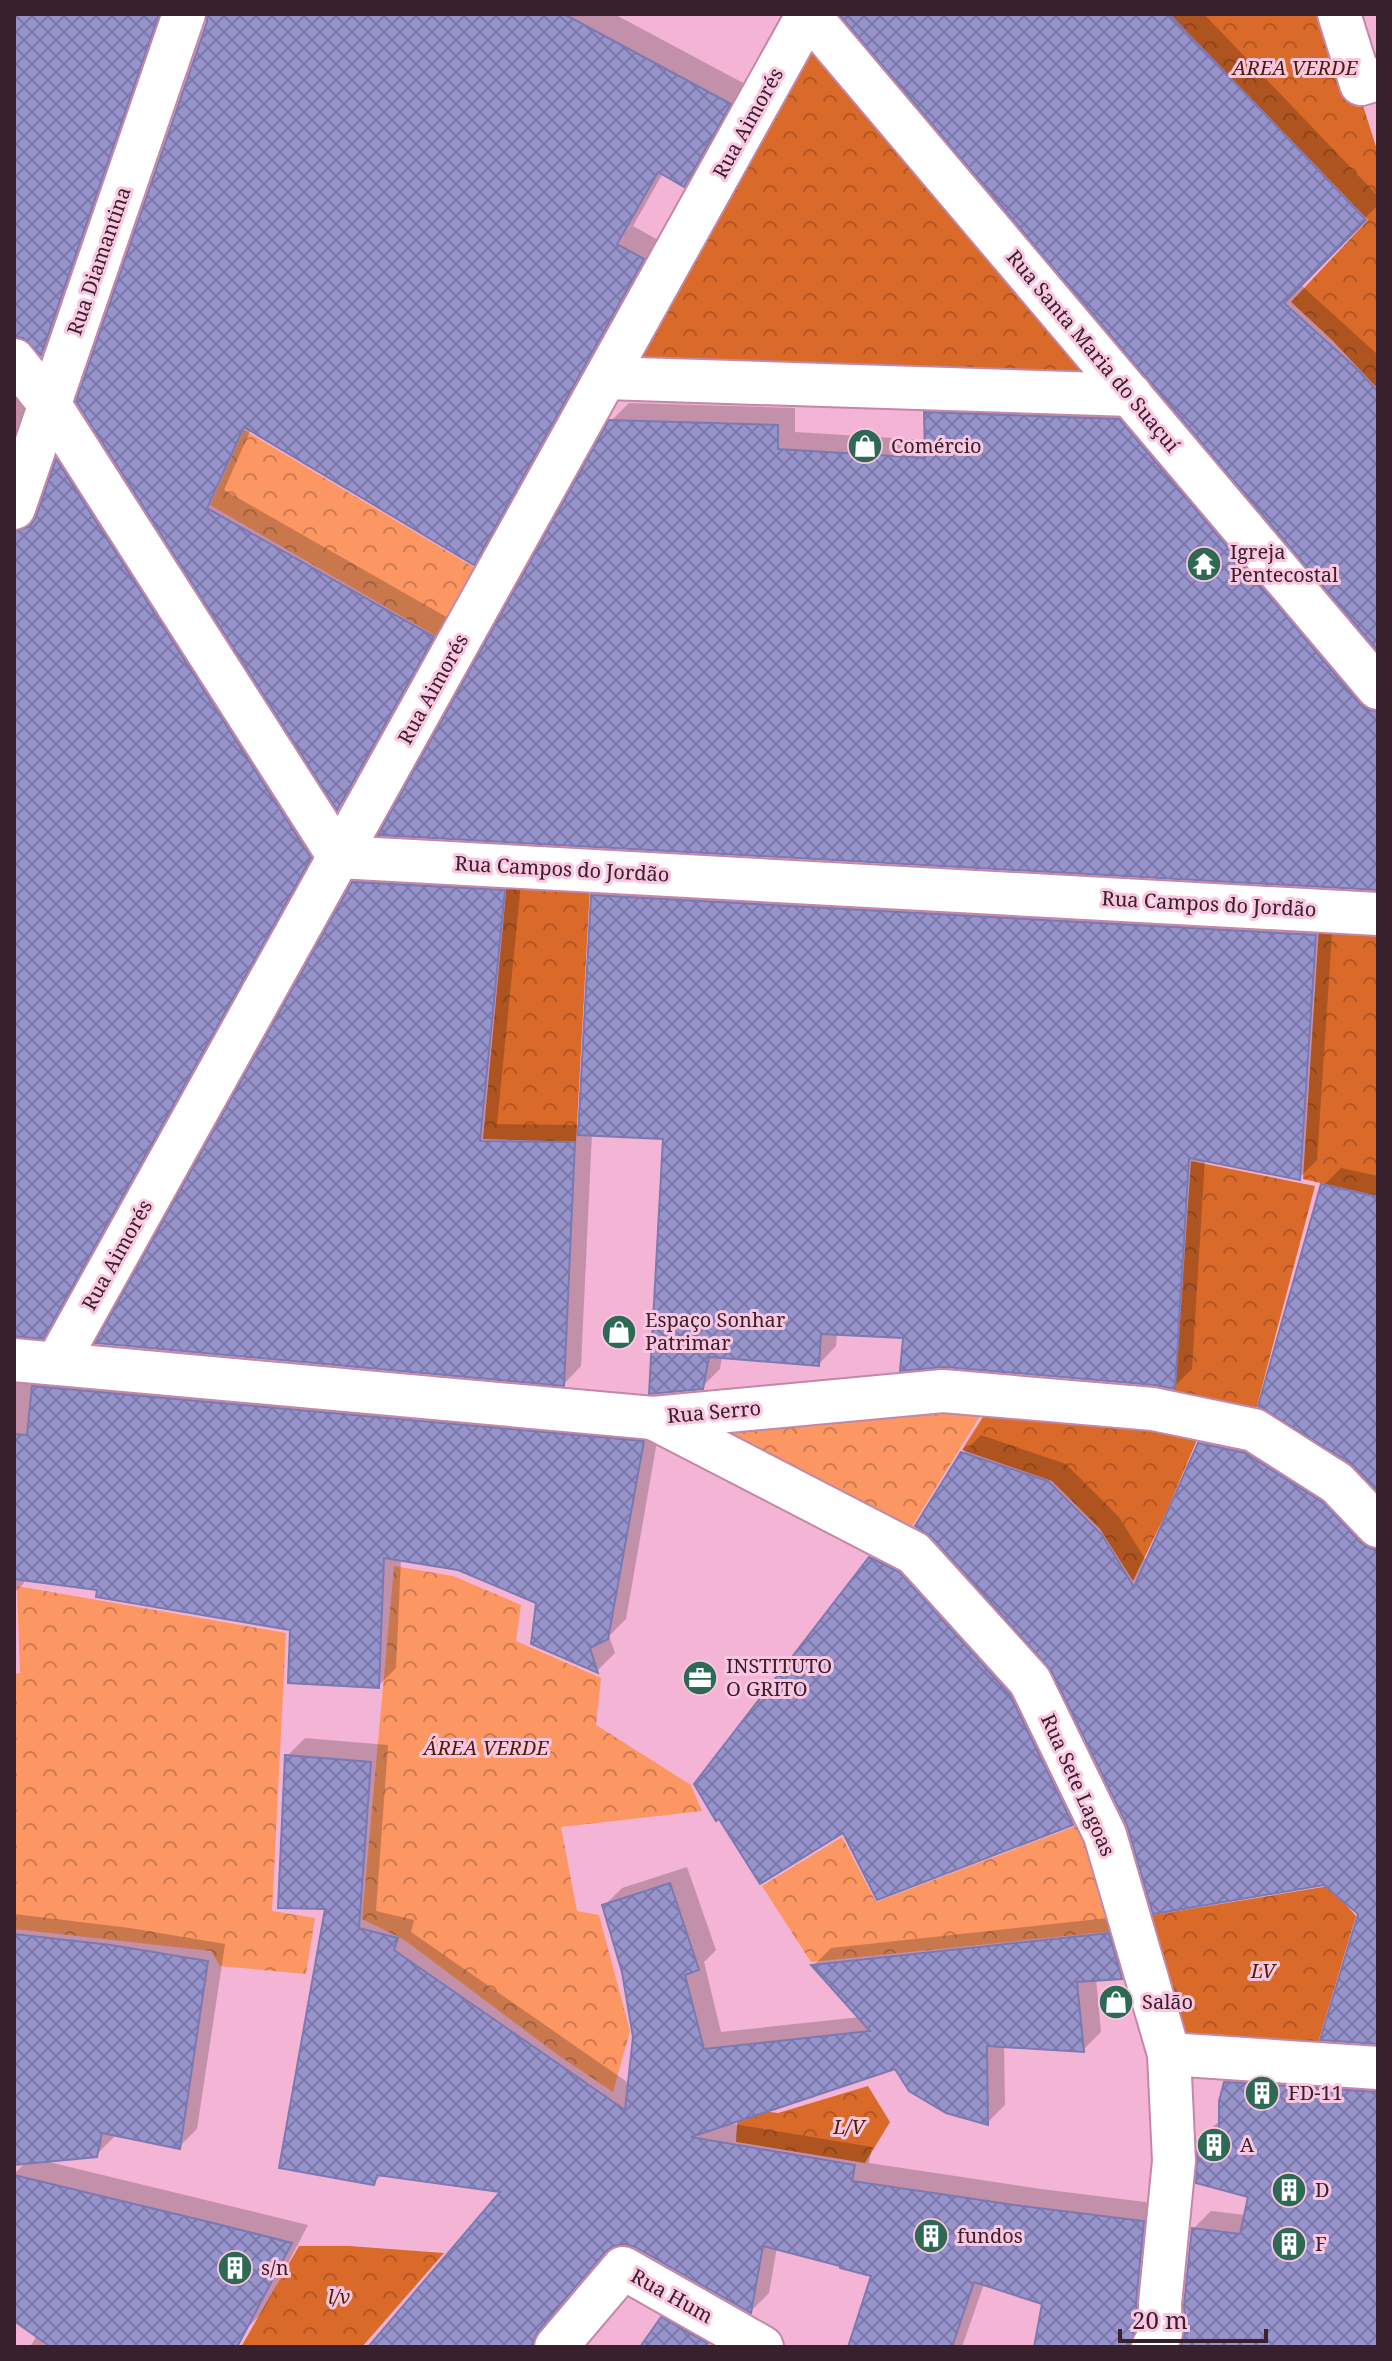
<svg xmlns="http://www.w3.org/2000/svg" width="1392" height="2361" font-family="'Noto Serif',serif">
	<defs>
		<pattern id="forest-crowns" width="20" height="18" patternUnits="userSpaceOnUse" patternTransform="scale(2)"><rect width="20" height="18" fill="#da6a2a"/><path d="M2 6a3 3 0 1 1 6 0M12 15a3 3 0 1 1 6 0" fill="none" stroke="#b25724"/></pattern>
		<pattern id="park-crowns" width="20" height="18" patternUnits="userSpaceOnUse" patternTransform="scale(2)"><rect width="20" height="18" fill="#fc9662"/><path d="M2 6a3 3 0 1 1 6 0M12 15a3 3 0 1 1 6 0" fill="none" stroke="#cd7a51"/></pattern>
		<pattern id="building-cross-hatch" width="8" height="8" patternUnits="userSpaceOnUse" patternTransform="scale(2)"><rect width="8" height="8" fill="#9793cd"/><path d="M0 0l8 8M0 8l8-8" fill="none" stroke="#7c78a7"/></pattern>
	</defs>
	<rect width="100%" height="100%" fill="#f4b4d5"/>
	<g fill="url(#forest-crowns)">
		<path d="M1170,14H1334L1378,153V389L1332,340L1291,302L1368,220Z"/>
		<path d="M812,51L1038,309L1092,377L630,361Z"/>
		<path d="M507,882L590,886L576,1142L483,1139Z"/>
		<path d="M1319,927L1378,930V1196L1303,1179Z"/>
		<path d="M1191,1161L1315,1186L1255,1413L1175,1395Z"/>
		<path d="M986,1412L1199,1435L1166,1513L1133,1581L1100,1529L1052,1481L962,1450Z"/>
		<path d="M1329,1886L1356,1916L1317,2046L1182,2037L1147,1916Z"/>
		<path d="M868,2086L890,2122L865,2163L736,2142L738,2108L778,2113Z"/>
		<path d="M299,2246H349L444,2253L362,2347H241Z"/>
	</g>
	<g fill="url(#park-crowns)">
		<path d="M244,430L480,571L441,639L210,505Z"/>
		<path d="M918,1409L983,1411L908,1533L722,1438V1427Z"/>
		<path d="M394,1566L453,1576L521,1605L516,1641L601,1678L596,1725L691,1785L702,1811L561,1827L577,1911L599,1915L630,2031L613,2092L558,2055L403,1939L362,1919Z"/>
		<path d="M17,1586L286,1633L272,1911L315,1918L306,1974L220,1966L211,1951L14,1929V1674L20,1673Z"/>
		<path d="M1081,1824L1115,1931L811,1962L762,1886L842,1837L876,1902Z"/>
	</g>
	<g fill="#0003">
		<path d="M14,14H169L58,335L41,353L24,336L14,335Z"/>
		<path d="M209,14H614L747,85L702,167L684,185L663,173L633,226L660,241L491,545L473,563L251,429L224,490L450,619L355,790L338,807L78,401L209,22Z"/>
		<path d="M842,14H1204L1378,196V205L1300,284L1378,355V648Z"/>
		<path d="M14,359L39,391L14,464Z"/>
		<path d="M944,395L1137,402L1378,686V888L611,421L629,403L795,408V432L927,440L926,413Z"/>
		<path d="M75,443L328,839L61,1318L42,1336L14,1334V506L24,513H40L58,460Z"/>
		<path d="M372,865L522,873L497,1124L581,1125L593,896L611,878L1333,918L1317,1160L1299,1178L1205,1159L1192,1369L1174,1387L905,1336L837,1333L836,1346L819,1364L722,1356L720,1369L702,1387L665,1137L592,1133L581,1366L564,1384L354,883Z"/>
		<path d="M1341,1168L1378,1176V1488L1323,1186Z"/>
		<path d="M14,1357L660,1424L626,1619L609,1636L615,1653L598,1670L533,1643L538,1602L459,1568L401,1559L396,1668L378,1686L292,1629L99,1589L24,1578V1583L14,1593Z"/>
		<path d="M1217,1426L1378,1525V2042L1361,1914L1325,1883L1129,1824L963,1453L981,1435L1066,1464L1119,1517L1147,1562L1199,1444Z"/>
		<path d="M888,1540L1027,1677L1090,1805L1072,1823L878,1897L844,1830L870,1558Z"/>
		<path d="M305,1738L388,1745L376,1911L414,1920L411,1932L630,2084L635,2037L624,1971L604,1906L622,1888L687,1867L716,1950L704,1962L721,2032L861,2017L814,1965L831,1948L1126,1916L1139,1959L1121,1977L1096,1979L1101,2032L1083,2050L1004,2045L1005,2105L987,2123L895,2066L728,2123L872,2147L869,2163L1041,2189L1161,2204L1156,2347H1036L1044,2303L984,2284L962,2347H851L873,2275L777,2247L769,2293L751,2311L636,2245L625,2242L611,2246L555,2311L550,2326L532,2347H371L504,2191L383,2174L373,2183L327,1907L287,1756Z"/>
		<path d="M14,1914L130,1928L225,1944L197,2129L180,2146L115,2134L114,2137L96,2155L45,2161L308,2225L262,2313L244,2331L233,2347H30L37,2335L14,2319V2174L26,2162L14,2143Z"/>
		<path d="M1244,2065L1378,2074V2347H1183L1194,2228L1211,2211L1246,2215L1250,2196L1199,2141L1217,2123L1221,2124L1226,2083Z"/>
		<path d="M681,2301L723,2325L708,2347H642L663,2319Z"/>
	</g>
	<g fill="url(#building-cross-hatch)" stroke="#7c79b1" stroke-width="2">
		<path d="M14,14H159L41,355L23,338L14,337Z"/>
		<path d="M207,14H564L731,104L684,187L658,172L617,244L644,259L474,565L244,427L207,508L434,637L337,810L76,401L207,22Z"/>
		<path d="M839,14H1169L1366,220L1284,303L1357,369L1378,392V651Z"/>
		<path d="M924,412L1119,419L1360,704L1369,710L1378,711V890L378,835L609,420L778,425V449L925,458Z"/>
		<path d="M56,459L311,858L43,1339L14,1336V531L29,527L36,517Z"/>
		<path d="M352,882L505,890L480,1141L575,1142L564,1386L95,1343Z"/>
		<path d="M591,895L1316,935L1300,1180L1189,1158L1175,1389L1155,1385L945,1367L900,1371L903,1338L821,1334L819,1366L709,1357L703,1389L649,1394L663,1139L578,1135Z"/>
		<path d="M1321,1184L1378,1197V1491L1350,1463L1258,1406Z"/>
		<path d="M32,1386L644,1441L608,1639L590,1648L598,1673L531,1644L536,1603L458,1570L384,1558L379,1688L288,1683L290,1630L96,1597L97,1590L14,1579V1434L27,1435Z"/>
		<path d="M1198,1443L1245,1453L1322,1502L1361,1543L1371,1549H1378V2044L1320,2040L1358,1914L1324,1885L1153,1914L1127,1825L1051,1670L932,1537L915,1526L961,1452L1048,1481L1102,1535L1134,1587Z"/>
		<path d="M869,1557L899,1572L1010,1695L1073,1825L877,1900L843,1833L760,1884L719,1819L716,1821L694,1784Z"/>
		<path d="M285,1755L371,1762L359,1928L398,1938L394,1950L625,2110L633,2037L622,1972L602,1905L670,1883L699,1970L685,1975L704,2049L870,2031L811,1965L1109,1933L1122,1979L1077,1982L1084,2052L987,2046L988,2125L946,2113L909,2091L895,2069L691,2137L855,2165L852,2181L1022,2206L1144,2221L1136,2302L1137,2327L1129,2347H1034L1042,2304L974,2282L952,2347H848L871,2276L840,2268V2266L763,2246L751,2313L635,2247L624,2244L613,2246L605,2252L538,2331L531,2347H368L500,2192L377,2175L374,2185L279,2168L325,1909L278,1908Z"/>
		<path d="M14,1934L111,1945L208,1961L180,2149L102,2133L97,2157L14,2165Z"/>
		<path d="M1224,2082L1378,2092V2347H1181L1185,2332L1184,2305L1192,2228L1240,2234L1248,2197L1196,2183L1197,2141L1219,2143V2101Z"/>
		<path d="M14,2175L205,2221L292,2243L237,2347H51L14,2321Z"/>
		<path d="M661,2317L707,2343L704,2347H640Z"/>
	</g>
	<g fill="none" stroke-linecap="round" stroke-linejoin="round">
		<g stroke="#c487a7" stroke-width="46">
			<g id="street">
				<path d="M808,14L1378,688"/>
				<path d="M1339,14L1361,84L1378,79"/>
				<path d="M14,360L50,405L339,857L1378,914"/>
				<path d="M606,378L1131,395"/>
				<path d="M14,508L184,14"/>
				<path d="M14,1360L653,1418L943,1391L1153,1409L1254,1430L1337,1483L1378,1526"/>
				<path d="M57,1363L808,14"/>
				<path d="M653,1418L914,1553L1030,1681L1105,1835L1169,2054L1174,2161L1160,2304L1161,2333L1153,2347"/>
				<path d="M1169,2054L1378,2068"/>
				<path d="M556,2347L623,2268L762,2347"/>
			</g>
		</g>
		<use href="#street" stroke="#fff" stroke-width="42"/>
	</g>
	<defs>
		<g id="shop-disc" transform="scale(1.8)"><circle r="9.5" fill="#2d6953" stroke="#fac6e0"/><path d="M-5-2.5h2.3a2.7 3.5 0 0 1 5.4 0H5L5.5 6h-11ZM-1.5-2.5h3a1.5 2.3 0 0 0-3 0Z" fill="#fff"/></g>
		<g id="temple-disc" transform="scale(1.8)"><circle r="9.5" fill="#2d6953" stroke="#fac6e0"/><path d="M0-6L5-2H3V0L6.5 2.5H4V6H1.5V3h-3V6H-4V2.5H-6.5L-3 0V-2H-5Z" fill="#fff"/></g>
		<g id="office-disc" transform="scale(1.8)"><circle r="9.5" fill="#2d6953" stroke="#fac6e0"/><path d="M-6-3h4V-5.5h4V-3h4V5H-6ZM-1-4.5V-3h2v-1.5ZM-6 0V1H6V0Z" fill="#fff"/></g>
		<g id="building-disc" transform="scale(1.8)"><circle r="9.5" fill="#2d6953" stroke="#fac6e0"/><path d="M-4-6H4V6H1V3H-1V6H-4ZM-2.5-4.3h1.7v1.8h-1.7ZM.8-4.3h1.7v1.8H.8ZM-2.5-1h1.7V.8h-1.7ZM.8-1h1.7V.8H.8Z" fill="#fff"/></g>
	</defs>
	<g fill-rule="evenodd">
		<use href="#shop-disc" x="865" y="446"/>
		<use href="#temple-disc" x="1204" y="564"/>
		<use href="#shop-disc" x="619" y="1332"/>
		<use href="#office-disc" x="700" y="1678"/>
		<use href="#shop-disc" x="1116" y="2002"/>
		<use href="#building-disc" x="1262" y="2093"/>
		<use href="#building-disc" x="1214" y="2145"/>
		<use href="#building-disc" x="1289" y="2190"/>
		<use href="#building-disc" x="931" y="2236"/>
		<use href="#building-disc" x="1289" y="2244"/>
		<use href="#building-disc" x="235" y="2268"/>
	</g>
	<g text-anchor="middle" stroke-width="6" stroke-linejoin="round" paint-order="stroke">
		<g font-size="20" font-style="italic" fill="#4a1e05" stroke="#fac6e0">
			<text x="1295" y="75">AREA VERDE</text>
			<text x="486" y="1755">ÁREA VERDE</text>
			<text x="1263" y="1978">LV</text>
			<text x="849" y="2134">L/V</text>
			<text x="339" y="2304">l/v</text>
		</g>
		<g font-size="20" fill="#38202d" stroke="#fac6e0">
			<text transform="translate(748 123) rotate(-61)" y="7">Rua Aimorés</text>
			<text transform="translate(99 261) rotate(-71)" y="7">Rua Diamantina</text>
			<text transform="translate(1093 351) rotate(50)" y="7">Rua Santa Maria do Suaçuí</text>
			<text transform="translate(433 689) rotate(-61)" y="7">Rua Aimorés</text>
			<text transform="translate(562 869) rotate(3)" y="7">Rua Campos do Jordão</text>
			<text transform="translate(1209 904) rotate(3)" y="7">Rua Campos do Jordão</text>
			<text transform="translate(117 1255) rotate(-61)" y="7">Rua Aimorés</text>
			<text transform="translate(714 1412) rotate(-5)" y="7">Rua Serro</text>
			<text transform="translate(1078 1785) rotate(66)" y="7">Rua Sete Lagoas</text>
			<text transform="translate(672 2296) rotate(29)" y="7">Rua Hum</text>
		</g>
		<g font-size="20" fill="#38202d" stroke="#fac6e0" text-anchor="start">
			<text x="891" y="453">Comércio</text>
			<text x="1230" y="559">Igreja<tspan x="1230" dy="23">Pentecostal</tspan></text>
			<text x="645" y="1327">Espaço Sonhar<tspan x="645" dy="23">Patrimar</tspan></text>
			<text x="726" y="1673">INSTITUTO<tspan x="726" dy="23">O GRITO</tspan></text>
			<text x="1142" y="2009">Salão</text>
			<text x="1288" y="2100">FD-11</text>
			<text x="1240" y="2152">A</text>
			<text x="1315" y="2197">D</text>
			<text x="957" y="2243">fundos</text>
			<text x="1315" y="2251">F</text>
			<text x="261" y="2275">s/n</text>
		</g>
	</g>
	<rect width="1392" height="2361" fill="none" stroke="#38202d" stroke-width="32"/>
	<path d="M1120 2329v12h146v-12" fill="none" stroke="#38202d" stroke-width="4"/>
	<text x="1132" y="2329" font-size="24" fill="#38202d" stroke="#fac6e0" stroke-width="6" paint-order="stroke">20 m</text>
</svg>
